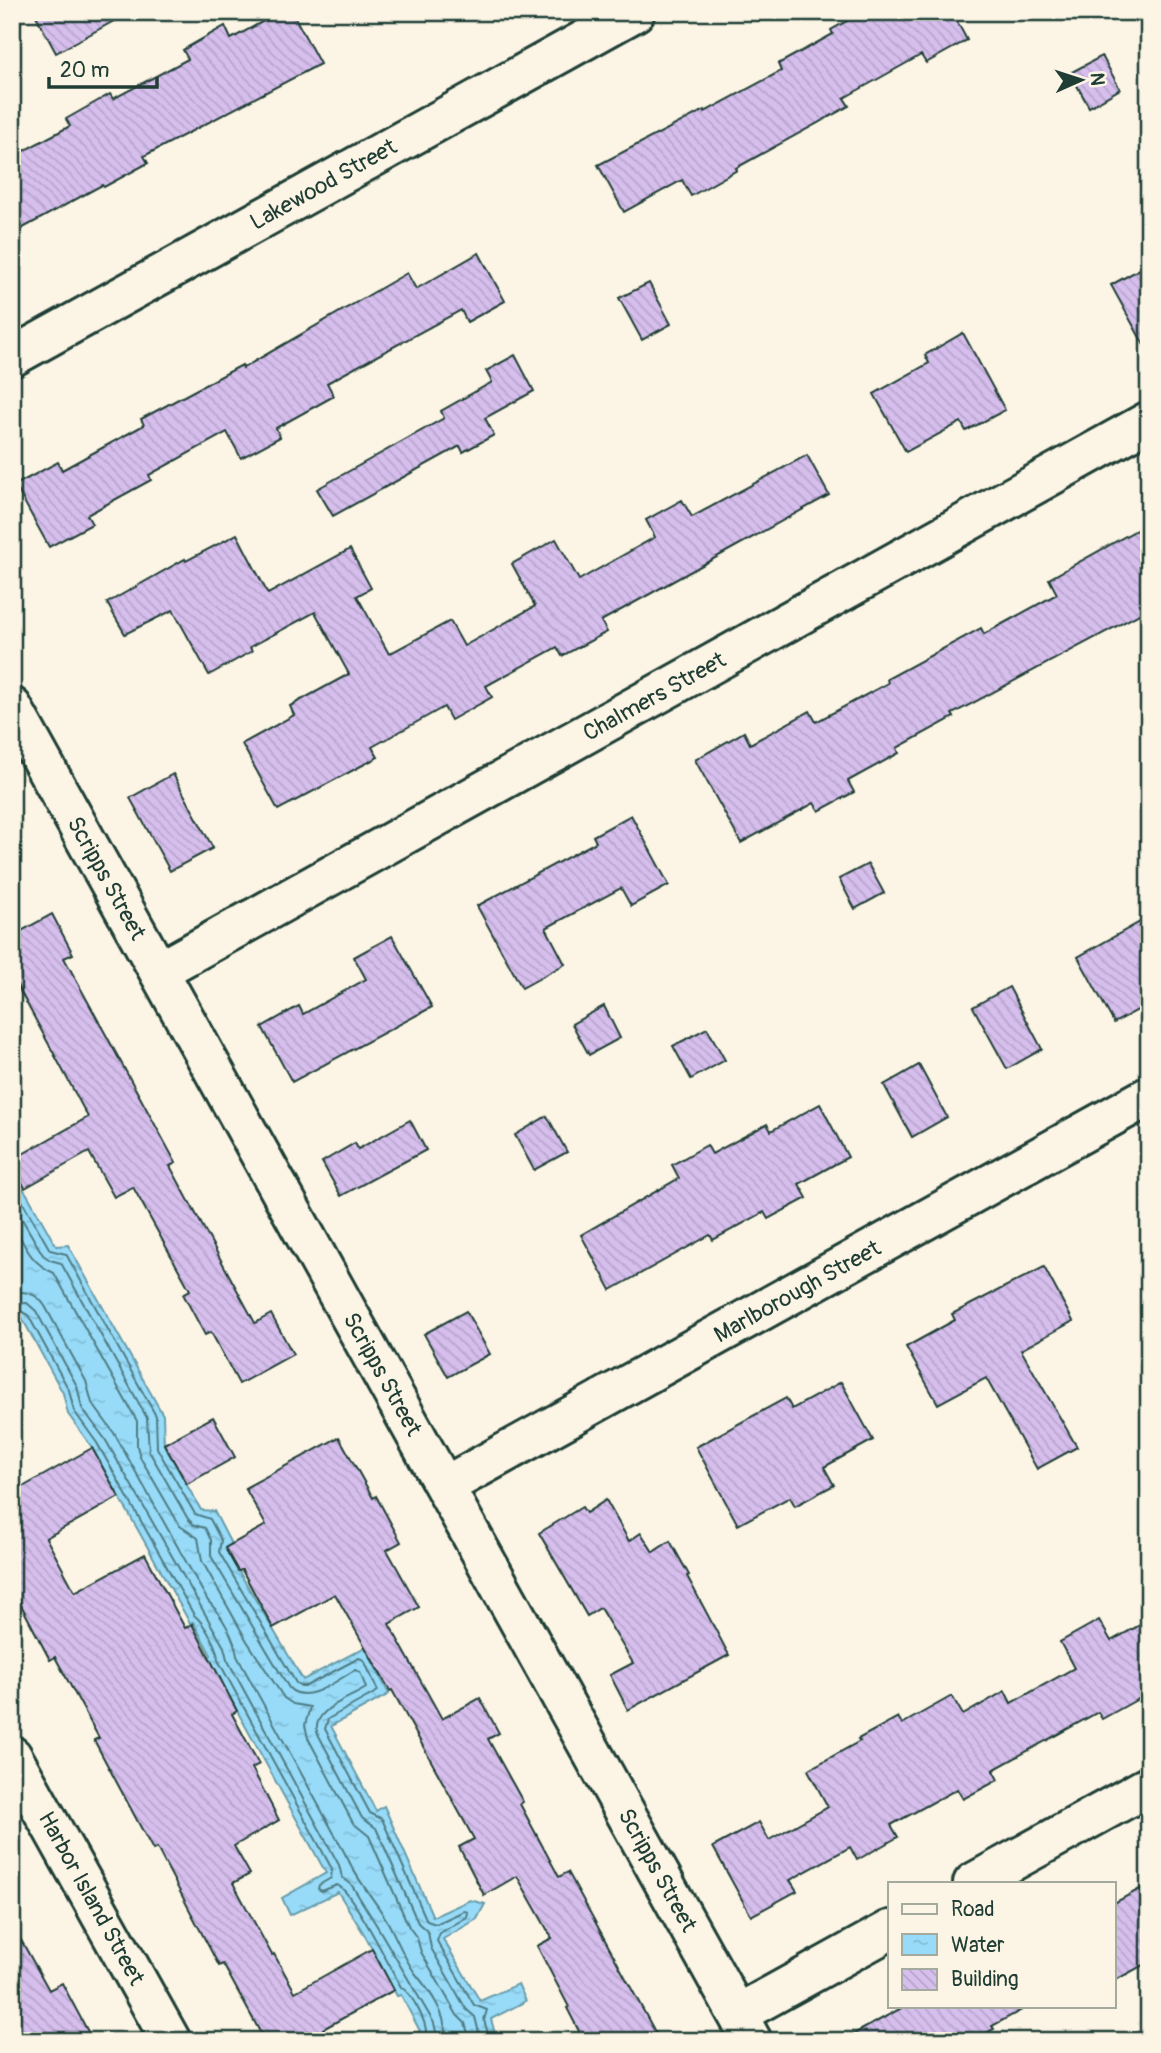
<svg xmlns="http://www.w3.org/2000/svg" width="1161" height="2053" font-family="Pangolin,sans-serif">
	<defs>
		<pattern id="water-ripples" width="26" height="14" patternUnits="userSpaceOnUse" patternTransform="scale(1.75)"><rect width="26" height="14" fill="#97dbf9"/><path d="M2 4q2-2 4 0t4 0M15 11q2-2 4 0t4 0" fill="none" stroke="#82bdd6"/></pattern>
		<pattern id="building-back-hatch" width="6" height="6" patternUnits="userSpaceOnUse" patternTransform="scale(1.75)"><rect width="6" height="6" fill="#d6beed"/><path d="M-1 5l2 2M0 0l6 6M5-1l2 2" fill="none" stroke="#b7a4cc"/></pattern>
	</defs>
	<rect width="100%" height="100%" fill="#fcf5e5"/>
	<filter id="ink" filterUnits="userSpaceOnUse"><feTurbulence type="fractalNoise" baseFrequency=".0143" numOctaves="2"/><feDisplacementMap in="SourceGraphic" scale="14" xChannelSelector="R" yChannelSelector="G"/><feConvolveMatrix kernelMatrix="1 2 1 2 8 2 1 2 1" color-interpolation-filters="sRGB"/></filter>
	<g filter="url(#ink)">
		<path fill="url(#water-ripples)" stroke="#679caa" stroke-width="2" d="M12,1174L27,1194L56,1246L68,1245L163,1415L164,1445L201,1510L214,1511L231,1544L225,1548L303,1680L365,1647L389,1694L331,1726L376,1811L384,1806L433,1917L470,1900L485,1904L477,1919L443,1939L480,2001L518,1984L526,2001L491,2019L497,2041H405L420,2031L401,1995L397,1996L364,1934L338,1892L290,1915L282,1898L326,1873L208,1658L211,1655L193,1622L190,1623L91,1446L68,1414L63,1393L22,1318L12,1321Z"/>
		<g fill="none" stroke-linecap="round" stroke-linejoin="round">
			<g stroke="#4f7c83" stroke-width="2">
				<path d="M12,1189L21,1199L50,1250L66,1254L156,1416L157,1448L195,1514L210,1519L221,1540L219,1552L296,1683L301,1686H306L359,1658L364,1660L378,1691L328,1719L325,1729L370,1813L382,1819L427,1921L436,1924L464,1911L468,1912L467,1917L440,1933L437,1941L474,2005L487,2010L484,2020L490,2041"/>
				<path d="M12,1202L43,1255L50,1260L61,1263L147,1418L149,1451L188,1519L194,1525L205,1528L211,1540V1556L289,1688C307,1706 338,1679 355,1670L360,1672L366,1688C350,1699 313,1708 317,1732L362,1818L376,1828L418,1923L428,1932L431,1948L466,2009L475,2017L481,2041"/>
				<path d="M12,1222C25,1245 29,1262 54,1273L137,1421V1446L140,1457L180,1526L198,1538L202,1561L247,1641L284,1698L293,1704L310,1707L305,1725L308,1738L353,1823L369,1836L409,1927L417,1938L421,1952L457,2015L465,2023L470,2041"/>
				<path d="M12,1293C26,1290 37,1294 45,1306L86,1381L92,1403L114,1433L208,1601C221,1614 235,1638 237,1656L348,1859C357,1880 374,1899 386,1919C396,1936 403,1957 415,1973C429,1990 450,2017 444,2041"/>
				<path d="M12,1304L27,1303L36,1311L77,1386L82,1408L105,1439L224,1647L227,1659L339,1865L342,1877L351,1884L377,1926L434,2023L436,2032L433,2041"/>
				<path d="M12,1314L21,1311L28,1315L69,1390L74,1411L97,1443L194,1615C204,1623 218,1647 218,1660L332,1869L331,1878L319,1885L318,1889L322,1891L337,1885C352,1890 391,1969 401,1987C412,1994 428,2023 426,2036L419,2041"/>
			</g>
		</g>
		<g fill="url(#building-back-hatch)" stroke="#1f3d34" stroke-width="2">
			<path d="M34,12H130L56,53Z"/>
			<path d="M280,12H292L320,64L144,156L148,163L104,187L102,185L12,234V157L70,126L66,119L110,94L113,99L188,59L183,50L225,26L231,39Z"/>
			<path d="M863,12H952L967,40L926,63L921,55L844,98L849,106L736,168L737,170L691,196L682,180L624,212L598,165L704,110L705,112L781,71L778,64L833,34L831,30Z"/>
			<path d="M1102,56L1120,89L1089,107L1070,73Z"/>
			<path d="M479,253L505,301L467,322L461,310L327,383L334,396L276,428L280,437L241,458L227,432L149,475L151,480L87,515L92,524L49,547L15,485L58,462L62,470L144,425L141,419L242,365L243,368L407,273L416,289Z"/>
			<path d="M1149,264V354L1111,285Z"/>
			<path d="M649,283L671,324L642,340L619,298Z"/>
			<path d="M963,333L1005,410L966,431L961,422L906,452L874,394L929,363L925,355Z"/>
			<path d="M515,355L534,391L485,418L494,435L463,452L460,446L333,516L317,489L444,418L441,411L492,382L486,371Z"/>
			<path d="M807,455L829,495L601,621L607,632L562,656L557,647L486,686L492,697L451,720L444,707L372,747L378,757L278,810L242,744L294,715L290,706L349,674L315,612L250,647L252,651L209,675L173,610L125,634L107,603L185,559L186,561L237,534L268,594L350,549L371,588L357,596L389,654L450,621L464,646L535,606L512,564L556,539L579,580L655,537L646,520L682,500L692,517Z"/>
			<path d="M1149,523V609L952,714L954,717L897,748L899,753L848,781L854,792L819,811L814,803L741,843L695,760L744,732L750,744L810,711L816,722L888,683L887,679L981,628L984,634L1057,594L1049,579Z"/>
			<path d="M173,774L213,848L170,871L130,798Z"/>
			<path d="M631,815L669,885L631,906L621,888L546,928L565,964L522,988L477,906L596,842L593,836Z"/>
			<path d="M868,864L884,893L855,909L839,879Z"/>
			<path d="M52,914L73,954L64,958L176,1163L170,1166L255,1323L271,1314L293,1354L239,1384L211,1332L205,1335L183,1294L190,1290L133,1187L114,1197L89,1152L25,1188L12,1164V1160L88,1117L12,976V936Z"/>
			<path d="M1149,917V1004L1114,1023L1078,957Z"/>
			<path d="M392,936L432,1007L292,1082L262,1027L299,1006L303,1014L366,979L354,957Z"/>
			<path d="M1009,987L1042,1049L1007,1069L973,1007Z"/>
			<path d="M604,1006L620,1038L589,1055L572,1024Z"/>
			<path d="M707,1028L725,1060L691,1079L673,1046Z"/>
			<path d="M919,1065L947,1117L912,1137L884,1085Z"/>
			<path d="M820,1104L848,1157L799,1184L807,1198L768,1219L764,1212L713,1240L710,1235L611,1290L581,1235L679,1178L672,1165L707,1145L712,1154L767,1124L771,1131Z"/>
			<path d="M547,1116L567,1152L534,1170L515,1135Z"/>
			<path d="M410,1120L426,1150L341,1196L322,1162L355,1143L358,1149Z"/>
			<path d="M1044,1267L1073,1321L1021,1350L1077,1447L1037,1469L986,1378L938,1404L906,1347L955,1320L952,1314Z"/>
			<path d="M466,1311L490,1354L448,1377L424,1334Z"/>
			<path d="M841,1382L873,1440L824,1467L834,1485L795,1506L790,1497L738,1525L696,1447L786,1398L792,1409Z"/>
			<path d="M213,1417L235,1457L187,1484L164,1444Z"/>
			<path d="M339,1437L373,1498L376,1496L401,1542L387,1550L419,1607L389,1624L442,1719L480,1698L499,1733L488,1739L523,1802L520,1804L559,1877L568,1872L660,2041H584L567,2008L569,2007L537,1946L552,1938L517,1876L484,1895L459,1847L474,1839L392,1690L390,1691L335,1594L273,1628L242,1570L238,1571L225,1548L266,1525L245,1488Z"/>
			<path d="M92,1448L119,1497L46,1538L75,1592L145,1554L185,1628L192,1624L237,1711L232,1714L259,1764L252,1768L279,1820L234,1846L250,1874L233,1883L272,1955L274,1954L295,1992L372,1949L394,1990L323,2029L330,2041H265L223,1964L219,1966L157,1848L153,1850L94,1740L99,1738L55,1657L50,1660L12,1588V1493Z"/>
			<path d="M606,1500L629,1541L641,1533L653,1552L670,1541L689,1575L687,1576L729,1655L628,1710L610,1675L633,1663L600,1608L587,1616L539,1533L582,1507L586,1513Z"/>
			<path d="M1099,1620L1111,1641L1149,1620V1693L1102,1719L1098,1712L993,1770L998,1780L963,1799L957,1789L891,1825L898,1837L857,1860L850,1847L790,1880L797,1891L751,1916L713,1847L759,1822L769,1840L828,1807L808,1770L860,1741L858,1739L898,1717L902,1724L952,1696L963,1715L1005,1691L1011,1703L1074,1668L1060,1642Z"/>
			<path d="M1149,1884V1962L1114,1981V1903Z"/>
			<path d="M12,1924L49,1990L62,1983L93,2041H12Z"/>
			<path d="M905,2006H1029L992,2026L994,2029L972,2041H841Z"/>
		</g>
		<g fill="none" stroke-linecap="round" stroke-linejoin="round">
			<g stroke="#1f3d34" stroke-width="44">
				<g id="minor">
					<path d="M12,357L635,12"/>
					<path d="M12,707L752,2041"/>
					<path d="M159,971L1149,421"/>
					<path d="M445,1486L1149,1096"/>
					<path d="M12,1756L171,2041"/>
					<path d="M973,1883L1149,1786"/>
					<path d="M738,2014L890,1930"/>
				</g>
			</g>
			<use href="#minor" stroke="#fcf5e5" stroke-width="38"/>
		</g>
	</g>
	<g text-anchor="middle" stroke-width="6" stroke-linejoin="round" paint-order="stroke">
		<g font-size="23" fill="#1f3d34" stroke="#fcf5e5">
			<text transform="translate(323 184) rotate(-29)" y="8">Lakewood Street</text>
			<text transform="translate(654 696) rotate(-29)" y="8">Chalmers Street</text>
			<text transform="translate(107 878) rotate(61)" y="8">Scripps Street</text>
			<text transform="translate(797 1291) rotate(-29)" y="8">Marlborough Street</text>
			<text transform="translate(383 1374) rotate(61)" y="8">Scripps Street</text>
			<text transform="translate(658 1870) rotate(61)" y="8">Scripps Street</text>
			<text transform="translate(92 1898) rotate(61)" y="8">Harbor Island Street</text>
		</g>
	</g>
	<rect width="1161" height="2053" fill="none" stroke="#fcf5e5" stroke-width="42"/>
	<rect x="21" y="21" width="1119" height="2011" fill="none" stroke="#1f3d34" stroke-width="2.5" filter="url(#ink)"/>
	<rect x="888" y="1882" width="228" height="126" fill="#fcf5e5" stroke="#a4ab9e" stroke-width="2"/>
	<rect x="902" y="1904" width="35" height="10" fill="#fcf5e5" stroke="#a4ab9e" stroke-width="2"/>
	<text x="951" y="1916" font-size="21" fill="#1f3d34">Road</text>
	<rect x="902" y="1934" width="35" height="21" fill="url(#water-ripples)" stroke="#a4ab9e" stroke-width="2"/>
	<text x="951" y="1952" font-size="21" fill="#1f3d34">Water</text>
	<rect x="902" y="1969" width="35" height="21" fill="url(#building-back-hatch)" stroke="#a4ab9e" stroke-width="2"/>
	<text x="951" y="1986" font-size="21" fill="#1f3d34">Building</text>
	<g transform="translate(1081 80) rotate(87)" stroke="#fcf5e5" stroke-width="5" paint-order="stroke">
	<path d="M0-5L12 26L0 18L-12 26Z" fill="#1f3d34"/>
	<text y="-10" font-size="19" font-weight="bold" text-anchor="middle" fill="#1f3d34">N</text>
	</g>
	<path d="M49 77v10h108v-10" fill="none" stroke="#1f3d34" stroke-width="3.5"/>
	<text x="60" y="77" font-size="21" fill="#1f3d34" stroke="#fcf5e5" stroke-width="5" paint-order="stroke">20 m</text>
</svg>
